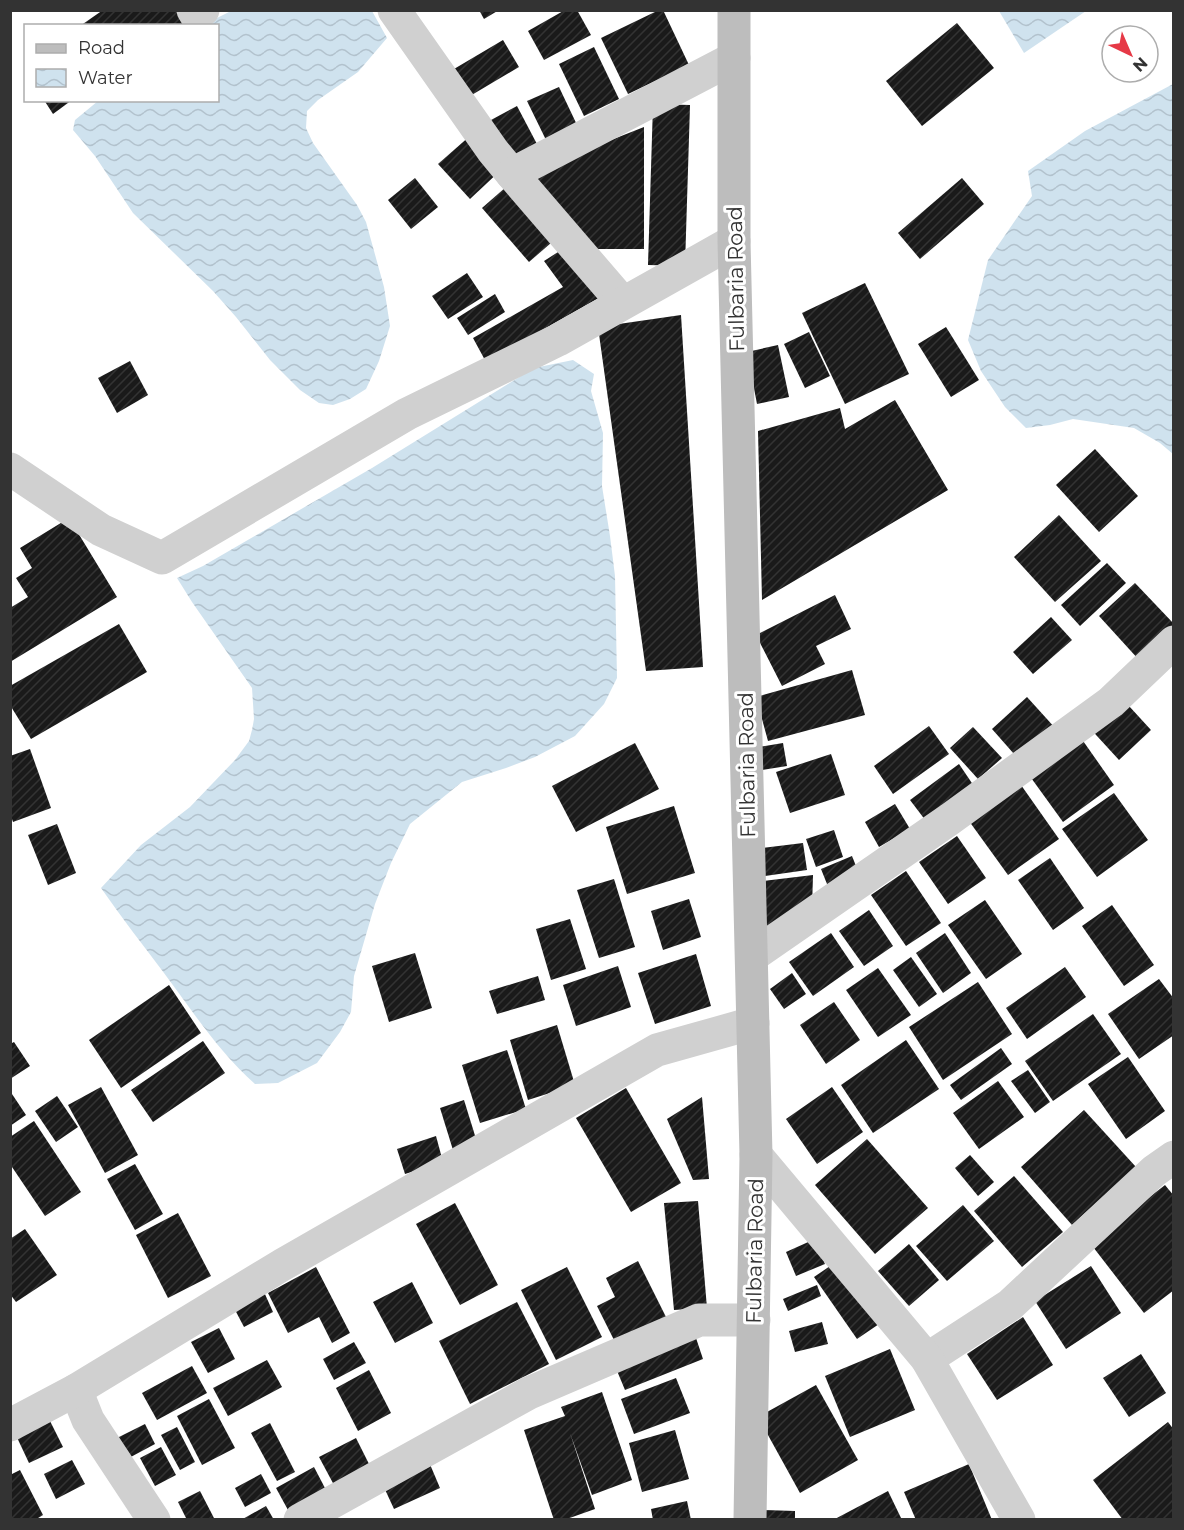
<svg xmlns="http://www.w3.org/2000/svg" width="1184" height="1530" font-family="Montserrat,sans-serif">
	<defs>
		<pattern id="water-waves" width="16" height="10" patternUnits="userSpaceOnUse" patternTransform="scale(1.5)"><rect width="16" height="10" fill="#cfe2ee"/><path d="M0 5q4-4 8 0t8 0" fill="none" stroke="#b2c2cd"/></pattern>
		<pattern id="building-hatch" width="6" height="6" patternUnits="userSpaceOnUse" patternTransform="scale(1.5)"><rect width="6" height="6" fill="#1a1a1a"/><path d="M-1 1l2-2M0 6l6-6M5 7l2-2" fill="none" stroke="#333"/></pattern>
	</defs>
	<rect width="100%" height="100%" fill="#fff"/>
	<g fill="url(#water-waves)">
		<path d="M231,11H372L387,38L358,72L318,100L307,111L306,128L313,143L357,205L366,222L384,287L390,326L379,361L366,389L350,399L333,405L319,403L300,390L270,360L236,317L213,291L133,213L95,156L73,130L75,120L98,101L218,100V26L203,25Z"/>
		<path d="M999,11H1086L1024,53Z"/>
		<path d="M1173,84V454L1160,443L1134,428L1073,419L1050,425L1026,428L1005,407L981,371L968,340L988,260L1032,196L1028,171L1085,131Z"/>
		<path d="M573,360L594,374L591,391L603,433L602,486L610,536L615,576L617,678L604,704L575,736L535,757L506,768L462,782L410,824L391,863L375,904L354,976L351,1012L340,1032L317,1063L278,1083L255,1084C219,1052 193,1012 164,973C143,945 121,917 101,888L141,845L190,807L235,760L249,741L252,730L254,719L252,688L192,602L177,578L203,566L372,468L534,368Z"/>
	</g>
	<g fill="url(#building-hatch)">
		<path d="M103,10H184L186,26H80Z"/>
		<path d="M479,10H499L484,19Z"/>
		<path d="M565,10H577L591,35L544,60L528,31Z"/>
		<path d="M659,10H663L689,65L628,94L601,38Z"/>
		<path d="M957,23L994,68L922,126L886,81Z"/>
		<path d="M503,40L519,67L470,96L454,69Z"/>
		<path d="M594,47L619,99L584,116L559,64Z"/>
		<path d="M559,87L578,127L547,142L527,101Z"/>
		<path d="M44,100H72L53,114Z"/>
		<path d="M653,104L690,105L685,266L648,265Z"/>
		<path d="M517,106L538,146L512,160L491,120Z"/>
		<path d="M644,127V249H586L525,174Z"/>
		<path d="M471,135L502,169L470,199L438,164Z"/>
		<path d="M415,178L438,207L411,229L388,200Z"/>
		<path d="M962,178L984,204L920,259L898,233Z"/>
		<path d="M513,181L559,236L529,262L482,208Z"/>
		<path d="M569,245L604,295L486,362L473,338L563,287L544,261Z"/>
		<path d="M467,273L483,297L448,319L432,296Z"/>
		<path d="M865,283L909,374L845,404L802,313Z"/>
		<path d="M495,294L505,312L468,335L457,318Z"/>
		<path d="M681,315L703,667L646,671L598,327Z"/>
		<path d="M946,327L979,380L951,397L918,344Z"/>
		<path d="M809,332L830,376L805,388L784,344Z"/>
		<path d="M778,345L789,397L757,404L747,352Z"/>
		<path d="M130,361L148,395L117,413L98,378Z"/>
		<path d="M895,400L948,490L762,600L758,431L840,408L845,429Z"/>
		<path d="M1095,449L1138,496L1099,532L1056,485Z"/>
		<path d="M1059,515L1101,561L1055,602L1014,557Z"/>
		<path d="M69,518L117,597L10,662V608L28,597L16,578L32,568L20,548Z"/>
		<path d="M1107,563L1126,583L1080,626L1061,605Z"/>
		<path d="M1135,583L1174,624V630L1140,661L1099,616Z"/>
		<path d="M835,595L851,629L816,646L825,664L782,686L756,635Z"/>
		<path d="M1051,617L1072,640L1033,674L1013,652Z"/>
		<path d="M119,624L147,672L31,739L10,705V686Z"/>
		<path d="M852,670L865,715L768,741L756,697Z"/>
		<path d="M1118,694L1151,730L1119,760L1086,724Z"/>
		<path d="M1027,697L1056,729L1021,762L992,729Z"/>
		<path d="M929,726L949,754L893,794L874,766Z"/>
		<path d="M973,727L1002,758L978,779L950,748Z"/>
		<path d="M1081,738L1114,785L1063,822L1029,775Z"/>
		<path d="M635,743L659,789L576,832L552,786Z"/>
		<path d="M783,743L787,766L755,771L752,748Z"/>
		<path d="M30,749L51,808L13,822L10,813V756Z"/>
		<path d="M831,754L845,795L790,813L776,772Z"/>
		<path d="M959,764L980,795L932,829L910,800Z"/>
		<path d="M1021,785L1059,839L1008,875L969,821Z"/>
		<path d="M1114,793L1148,840L1097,877L1062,829Z"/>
		<path d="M895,804L910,829L879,847L865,822Z"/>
		<path d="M674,806L695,873L627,894L606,827Z"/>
		<path d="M57,824L76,873L48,885L28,835Z"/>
		<path d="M834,830L843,857L816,867L806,839Z"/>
		<path d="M957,836L986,878L948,904L919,862Z"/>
		<path d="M803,843L807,870L765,876L762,848Z"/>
		<path d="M852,856L860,876L829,889L821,869Z"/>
		<path d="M1050,858L1084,908L1053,930L1018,880Z"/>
		<path d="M906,871L941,923L906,946L871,895Z"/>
		<path d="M813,875L812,909L763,943V881Z"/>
		<path d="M614,879L635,947L599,958L577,890Z"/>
		<path d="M689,899L701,937L663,950L651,911Z"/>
		<path d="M985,900L1022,954L986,979L948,925Z"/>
		<path d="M1112,905L1154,965L1124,986L1082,926Z"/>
		<path d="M869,910L893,946L864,966L839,931Z"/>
		<path d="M570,919L586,969L551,980L536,929Z"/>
		<path d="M831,933L854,967L813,996L789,962Z"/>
		<path d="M945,933L971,973L943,993L916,953Z"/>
		<path d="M415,953L432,1008L389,1022L372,966Z"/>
		<path d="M696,954L711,1006L655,1024L638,973Z"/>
		<path d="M911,957L937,994L919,1007L893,970Z"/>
		<path d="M618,966L631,1007L576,1026L563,985Z"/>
		<path d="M1065,967L1086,997L1027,1039L1006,1008Z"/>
		<path d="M878,968L911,1015L878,1037L846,990Z"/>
		<path d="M792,973L806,994L784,1009L770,989Z"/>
		<path d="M538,976L545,1000L497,1014L489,991Z"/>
		<path d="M1159,979L1174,999V1035L1139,1059L1108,1014Z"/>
		<path d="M978,982L1012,1034L943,1080L909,1027Z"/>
		<path d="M169,985L201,1033L121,1088L89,1040Z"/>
		<path d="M834,1002L860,1040L826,1064L800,1025Z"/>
		<path d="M1093,1014L1121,1054L1053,1101L1025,1061Z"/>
		<path d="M557,1025L575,1085L528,1100L510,1040Z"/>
		<path d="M906,1040L939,1089L873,1133L841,1085Z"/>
		<path d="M203,1041L225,1073L153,1122L131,1090Z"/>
		<path d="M14,1042L30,1066L10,1079V1044Z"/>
		<path d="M1001,1048L1012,1064L961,1100L950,1085Z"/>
		<path d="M507,1050L526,1109L480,1123L462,1065Z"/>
		<path d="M1128,1057L1165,1111L1126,1139L1088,1084Z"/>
		<path d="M1028,1070L1050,1102L1035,1113L1011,1081Z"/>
		<path d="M998,1081L1024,1117L979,1149L953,1113Z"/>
		<path d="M101,1087L138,1155L105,1173L68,1105Z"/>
		<path d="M832,1087L863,1132L817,1164L786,1119Z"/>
		<path d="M626,1088L681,1183L631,1212L576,1118Z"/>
		<path d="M10,1091L26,1115L10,1126Z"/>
		<path d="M57,1096L78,1127L56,1142L35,1111Z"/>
		<path d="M702,1097L709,1179L693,1180L667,1119Z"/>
		<path d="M464,1100L477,1142L453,1150L440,1108Z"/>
		<path d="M1084,1110L1136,1167L1072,1225L1021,1167Z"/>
		<path d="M34,1121L81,1192L45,1216L10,1164V1137Z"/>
		<path d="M436,1136L443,1162L405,1174L397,1149Z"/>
		<path d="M867,1139L928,1208L875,1254L815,1185Z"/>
		<path d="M970,1155L994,1182L978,1196L955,1168Z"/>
		<path d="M135,1164L163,1214L135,1230L107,1179Z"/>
		<path d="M1014,1176L1063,1232L1022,1267L974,1211Z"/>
		<path d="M1165,1185L1174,1196V1290L1144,1313L1090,1243Z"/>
		<path d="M698,1201L707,1308L674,1310L664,1203Z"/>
		<path d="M455,1203L498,1285L460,1305L416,1224Z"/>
		<path d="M963,1205L994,1241L947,1281L916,1246Z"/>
		<path d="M178,1213L211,1276L168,1298L136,1235Z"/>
		<path d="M25,1229L57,1275L16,1302L10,1294V1239Z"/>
		<path d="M815,1239L825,1264L796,1276L786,1252Z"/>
		<path d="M909,1244L939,1280L909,1306L878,1271Z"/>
		<path d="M638,1261L666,1317L615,1342L597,1306L615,1297L606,1278Z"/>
		<path d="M836,1262L879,1324L857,1339L814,1277Z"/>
		<path d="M1091,1266L1121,1313L1066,1349L1035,1301Z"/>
		<path d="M316,1267L350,1333L332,1343L319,1317L288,1333L268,1293Z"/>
		<path d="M567,1267L602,1337L556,1360L521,1290Z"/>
		<path d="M412,1282L433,1323L395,1343L373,1302Z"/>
		<path d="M817,1285L821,1296L788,1311L783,1299Z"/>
		<path d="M264,1292L273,1312L244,1327L234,1308Z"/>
		<path d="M517,1302L549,1364L470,1404L439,1341Z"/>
		<path d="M1023,1317L1053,1365L997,1400L967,1354Z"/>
		<path d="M822,1322L828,1344L795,1352L789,1331Z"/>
		<path d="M219,1328L235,1359L208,1373L191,1342Z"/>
		<path d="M695,1335L703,1359L625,1390L615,1366Z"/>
		<path d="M354,1342L366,1363L334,1380L323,1359Z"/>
		<path d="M890,1349L915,1410L850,1437L825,1376Z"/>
		<path d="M1141,1354L1166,1393L1129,1417L1103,1378Z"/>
		<path d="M267,1360L282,1387L228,1416L213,1388Z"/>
		<path d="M192,1366L207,1393L157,1420L142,1393Z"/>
		<path d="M369,1370L391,1413L358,1431L336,1388Z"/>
		<path d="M676,1378L690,1413L634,1434L621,1399Z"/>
		<path d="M816,1385L858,1460L800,1493L758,1417Z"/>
		<path d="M602,1392L632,1480L592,1495L570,1433L595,1509L564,1520H554L524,1430L565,1416L561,1407Z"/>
		<path d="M209,1399L235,1448L202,1465L177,1416Z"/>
		<path d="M46,1413L63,1447L29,1463L13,1429Z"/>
		<path d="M1168,1422L1174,1430V1520H1123L1093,1480Z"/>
		<path d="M270,1423L295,1472L277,1481L251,1433Z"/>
		<path d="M145,1424L155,1444L127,1459L117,1438Z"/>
		<path d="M177,1427L195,1462L180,1470L161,1435Z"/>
		<path d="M675,1430L689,1479L642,1492L629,1443Z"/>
		<path d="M356,1438L370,1466L334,1485L319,1457Z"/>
		<path d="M161,1447L176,1475L155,1486L140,1458Z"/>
		<path d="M72,1460L85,1484L56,1499L44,1474Z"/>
		<path d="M429,1462L440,1488L394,1509L382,1483Z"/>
		<path d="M969,1464L992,1520H916L904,1492Z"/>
		<path d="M314,1467L326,1490L288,1510L276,1488Z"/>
		<path d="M20,1470L43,1515L35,1520H10V1475Z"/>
		<path d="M261,1474L271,1493L245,1507L235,1488Z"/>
		<path d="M200,1491L215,1520H187L178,1502Z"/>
		<path d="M888,1491L902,1520H833Z"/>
		<path d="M687,1501L691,1520H653L651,1509Z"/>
		<path d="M266,1506L274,1520H241Z"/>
		<path d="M764,1510L795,1511V1520H764Z"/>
	</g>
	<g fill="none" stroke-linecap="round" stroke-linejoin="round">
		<g stroke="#d0d0d0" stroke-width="33">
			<path d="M193,10L196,15L203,10"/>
			<path d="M394,10L493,151L512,174"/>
			<path d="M623,303L512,174L734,58"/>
			<path d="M10,469L101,530L162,558L407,414L558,340L734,241"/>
			<path d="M752,956L950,819L1111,702L1174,642"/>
			<path d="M927,1359L1010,1305L1154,1171L1174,1157"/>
			<path d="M76,1390L88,1420L154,1520"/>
			<path d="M10,1425L76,1390L282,1265L657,1050L753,1023"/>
			<path d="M300,1520L529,1393L699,1320H754"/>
		</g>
		<path stroke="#d0d0d0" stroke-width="33" d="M756,1155L927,1359L1019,1520"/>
		<path stroke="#bdbdbd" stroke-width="33" d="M734,10V241L756,1155L750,1520"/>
	</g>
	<g text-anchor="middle" stroke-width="6" stroke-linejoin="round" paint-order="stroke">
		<g font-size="21" fill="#333" stroke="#fff">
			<text transform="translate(736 279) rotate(-91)" y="7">Fulbaria Road</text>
			<text transform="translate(747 765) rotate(-91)" y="7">Fulbaria Road</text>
			<text transform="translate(755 1251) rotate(-89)" y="7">Fulbaria Road</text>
		</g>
	</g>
	<rect width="1184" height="1530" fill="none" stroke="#333333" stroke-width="24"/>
	<rect x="24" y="24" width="195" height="78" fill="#ffffff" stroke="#adadad" stroke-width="1.5"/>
	<rect x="36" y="44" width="30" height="9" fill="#bdbdbd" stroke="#adadad" stroke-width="1.5"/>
	<text x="78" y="54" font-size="18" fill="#333333">Road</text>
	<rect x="36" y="69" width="30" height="18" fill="url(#water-waves)" stroke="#adadad" stroke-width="1.5"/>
	<text x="78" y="84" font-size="18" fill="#333333">Water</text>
	<g transform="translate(1130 54) rotate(136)"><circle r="28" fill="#ffffff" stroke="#adadad" stroke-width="1.5"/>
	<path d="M0-4.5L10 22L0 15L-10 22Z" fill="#e63946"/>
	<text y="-9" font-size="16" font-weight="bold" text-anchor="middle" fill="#333333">N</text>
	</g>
</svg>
